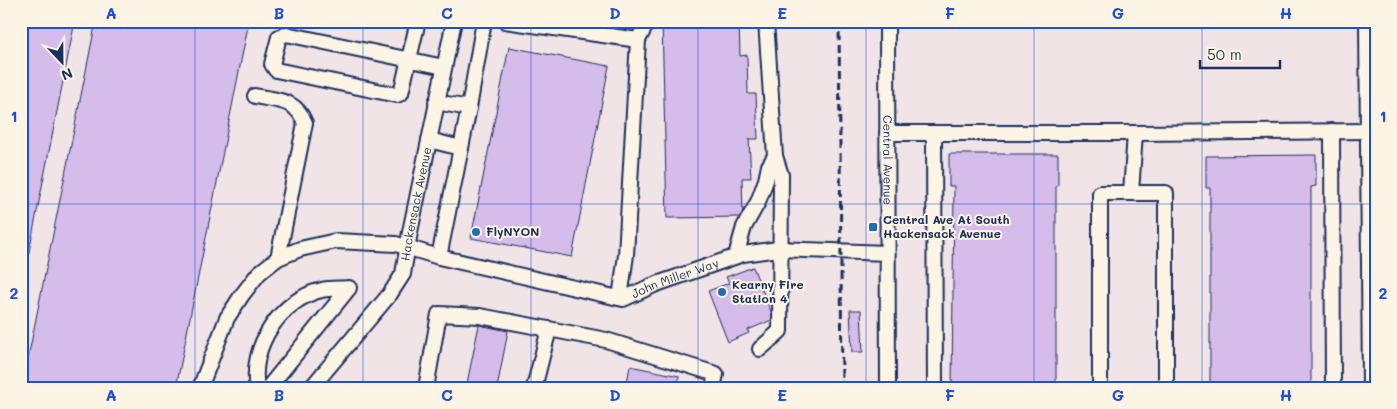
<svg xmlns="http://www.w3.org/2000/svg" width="1397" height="409" font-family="Mali,sans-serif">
	<rect width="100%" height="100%" fill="#fcf5e5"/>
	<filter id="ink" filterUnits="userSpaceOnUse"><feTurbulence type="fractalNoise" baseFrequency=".02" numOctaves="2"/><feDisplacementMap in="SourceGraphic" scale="10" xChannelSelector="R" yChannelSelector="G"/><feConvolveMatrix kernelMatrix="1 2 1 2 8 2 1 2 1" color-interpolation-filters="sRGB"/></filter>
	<g filter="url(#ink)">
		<rect fill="#f0e4e7" x="21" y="21" width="1355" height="367"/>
		<g fill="#d5bceb" stroke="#1b2f5e">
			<path d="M21,21H75L21,292Z"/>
			<path d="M96,21H249L176,388H22Z"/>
			<path d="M662,21H739L740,56L747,55L748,94H756L758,139H749L751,178H742L743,217L667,218Z"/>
			<path d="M509,47L609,66L572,257L471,238Z"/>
			<path d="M949,154H1058V185L1056,186V388H952L954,186H949Z"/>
			<path d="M1316,155V186L1311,187V388H1210V188H1206V156Z"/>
			<path d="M753,267L774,319L748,330L749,333L728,342L708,291L729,283L726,277Z"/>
			<path d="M850,310H861L863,352H852Z"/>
			<path d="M479,325L508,331L497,388H466Z"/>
			<path d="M630,366L679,376L677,388H626Z"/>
		</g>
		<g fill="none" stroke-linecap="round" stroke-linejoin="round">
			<g stroke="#1b2f5e" stroke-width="18">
				<g id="minor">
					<path d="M418,21L401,93L397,95L276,70L272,64L279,37L286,34L444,67"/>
					<path d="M505,21L638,40"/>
					<path id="s1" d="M887,21L888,388"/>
					<path d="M1367,21L1370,388"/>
					<path d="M255,96C278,101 296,99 305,123L278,258"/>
					<path d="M436,102L469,108"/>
					<path d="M1332,131L1333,388"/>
					<path d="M887,133H1135L1131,193H1100V388"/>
					<path d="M934,133L935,388"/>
					<path d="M1135,133L1368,131"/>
					<path d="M429,140L461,148"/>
					<path d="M1131,193H1166V388"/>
					<path d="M736,256L744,227L758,202L766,180L769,166L775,156L766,21"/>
					<path d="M439,257L469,108L484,21"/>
					<path d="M620,298L626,255L638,40L648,21"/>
					<path d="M760,349L780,331L781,175L775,156"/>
					<path id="s2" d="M200,388L227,318L242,295L259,273L278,258L300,249L336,241L396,244L439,257L623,299L654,285L743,254L778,249L887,253"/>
					<path d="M257,388C249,347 281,299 322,290C330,288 340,289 349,288L268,388"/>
					<path id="s3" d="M311,388L390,294L403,274L410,232L454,21"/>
					<path d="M426,388L439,314L480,316L606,340L716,374L713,388"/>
					<path d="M534,388L549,329"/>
				</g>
			</g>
			<use href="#minor" stroke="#fcf5e5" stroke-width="14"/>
			<path stroke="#1b2f5e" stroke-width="3" stroke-dasharray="8 4" stroke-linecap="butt" d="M839,21L842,388"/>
		</g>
	</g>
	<path fill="none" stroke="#1d4ed8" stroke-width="1" stroke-opacity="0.55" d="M195,21V388M363,21V388M531,21V388M698,21V388M866,21V388M1034,21V388M1202,21V388M21,204H1376"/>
	<g fill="#1f6fb2" stroke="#fcf5e5" stroke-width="2">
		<rect x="868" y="222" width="10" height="10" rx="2.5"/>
		<circle cx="476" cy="232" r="5"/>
		<circle cx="722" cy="292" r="5"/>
	</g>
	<g text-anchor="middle" stroke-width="4" stroke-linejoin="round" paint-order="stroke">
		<g font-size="12" fill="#1b2f5e" stroke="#fcf5e5">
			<text dy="4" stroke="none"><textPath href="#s1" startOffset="139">Central Avenue</textPath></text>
			<text dy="4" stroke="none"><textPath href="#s3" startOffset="218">Hackensack Avenue</textPath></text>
			<text dy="4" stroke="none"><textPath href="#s2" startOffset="565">John Miller Way</textPath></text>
		</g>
		<g font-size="12" font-weight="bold" fill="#1b2f5e" stroke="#fcf5e5" text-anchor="start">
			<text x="883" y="224">Central Ave At South<tspan x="883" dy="14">Hackensack Avenue</tspan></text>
			<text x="486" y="236">FlyNYON</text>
			<text x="732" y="289">Kearny Fire<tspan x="732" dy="14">Station 4</tspan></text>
		</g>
	</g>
	<rect width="1397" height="409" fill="none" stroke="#fcf5e5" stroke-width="55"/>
	<g transform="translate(62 62) rotate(158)" stroke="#fcf5e5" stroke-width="4" paint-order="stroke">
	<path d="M0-4L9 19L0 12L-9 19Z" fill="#1b2f5e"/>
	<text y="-8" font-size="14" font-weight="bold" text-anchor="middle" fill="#1b2f5e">N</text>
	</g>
	<path d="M1200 60v8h80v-8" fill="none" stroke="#1b2f5e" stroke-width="2.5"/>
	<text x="1207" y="60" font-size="15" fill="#1b2f5e" stroke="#fcf5e5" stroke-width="4" paint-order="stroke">50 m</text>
	<rect x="28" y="28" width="1342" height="354" fill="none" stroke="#1d4ed8" stroke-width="2"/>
	<g font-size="16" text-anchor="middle" font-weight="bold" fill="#1d4ed8">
		<text x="111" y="19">A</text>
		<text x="279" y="19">B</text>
		<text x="447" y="19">C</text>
		<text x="615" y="19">D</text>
		<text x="782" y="19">E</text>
		<text x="950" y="19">F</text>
		<text x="1118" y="19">G</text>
		<text x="1286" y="19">H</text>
		<text x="14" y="122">1</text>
		<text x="1383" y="122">1</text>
		<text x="14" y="299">2</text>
		<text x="1383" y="299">2</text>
		<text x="111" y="401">A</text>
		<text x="279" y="401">B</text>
		<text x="447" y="401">C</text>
		<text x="615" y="401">D</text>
		<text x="782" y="401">E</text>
		<text x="950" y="401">F</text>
		<text x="1118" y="401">G</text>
		<text x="1286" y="401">H</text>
	</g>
</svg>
